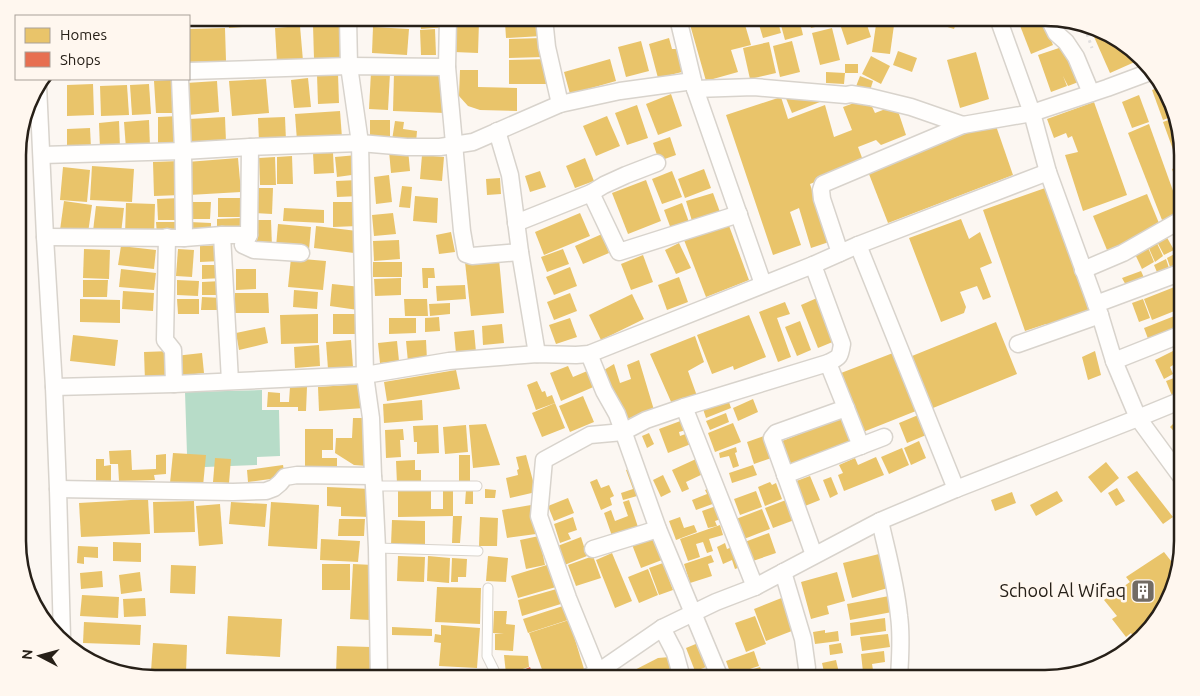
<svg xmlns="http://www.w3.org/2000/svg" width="1200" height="696" font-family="Ubuntu,sans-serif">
	<rect width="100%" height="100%" fill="#fcf7f2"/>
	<path fill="#b7dcc8" d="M262,390V410H279L280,456L257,457V465L205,467L187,454L185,392Z"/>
	<g fill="#e9c46a">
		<path d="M189,18H214L215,20L189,22Z"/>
		<path d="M228,18H271V25L229,28Z"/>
		<path d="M279,18H319L320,21L279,25Z"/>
		<path d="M373,18H415V25L373,24Z"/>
		<path d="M420,18H445L446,27L421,29Z"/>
		<path d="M505,18H520V19L505,20Z"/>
		<path d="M701,18H743L751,45L731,50L738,72L706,81L689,21Z"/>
		<path d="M757,18H777L781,33L763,38Z"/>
		<path d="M779,18H799L803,35L785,40Z"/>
		<path d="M808,18H844V20L811,28Z"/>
		<path d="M847,18H860L848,21Z"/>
		<path d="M877,18H895L890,54L872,52Z"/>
		<path d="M926,18H958L954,29L925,20Z"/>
		<path d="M1032,18H1042L1053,45L1031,54L1019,23Z"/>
		<path d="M865,19L871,37L847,45L841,27Z"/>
		<path d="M455,20L479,21L478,53L454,52Z"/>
		<path d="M541,20L542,36L506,38L505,22Z"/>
		<path d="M340,24L342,58L314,59L313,25Z"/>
		<path d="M300,26L303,61L277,63L275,28Z"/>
		<path d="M373,27L409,29L407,55L372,53Z"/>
		<path d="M225,28L226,61L189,62V29Z"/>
		<path d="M832,28L840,60L820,65L812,33Z"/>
		<path d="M435,29L436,55H421L420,30Z"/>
		<path d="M1091,30L1114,36L1136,58L1137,61L1110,73Z"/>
		<path d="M542,38L543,57L509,58V39Z"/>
		<path d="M669,38L672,49H681L686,71L658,78L649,44Z"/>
		<path d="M641,41L649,71L626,77L618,47Z"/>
		<path d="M792,41L800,72L780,77L773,46Z"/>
		<path d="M769,42L776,73L750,79L743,48Z"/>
		<path d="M1068,45L1081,81L1068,86L1063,76L1067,86L1051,92L1038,55Z"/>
		<path d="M898,51L917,58L912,72L893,65Z"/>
		<path d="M976,52L989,99L960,108L947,60Z"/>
		<path d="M871,56L890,66L881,84L862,74Z"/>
		<path d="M550,59V84H509V60Z"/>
		<path d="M610,59L616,81L570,94L564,72Z"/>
		<rect x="845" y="64" width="13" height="9"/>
		<path d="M460,70H478V87L517,88V111L480,110L468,106L459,96Z"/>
		<path d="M371,72L390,73L388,110L369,109Z"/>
		<path d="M826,72L845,73L844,84L826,83Z"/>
		<path d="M394,73L446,75L445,113L393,111Z"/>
		<path d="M338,74L339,103L318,104L317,75Z"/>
		<path d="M860,76L873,81L869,94L855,89Z"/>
		<path d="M308,78L311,107L294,108L291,80Z"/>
		<path d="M266,79L269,113L232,116L229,81Z"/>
		<path d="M177,80L178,113H156L154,81Z"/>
		<path d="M217,81L219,112L188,115L186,83Z"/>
		<path d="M93,84L94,115L67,116V85Z"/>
		<path d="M149,84L151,114L132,115L130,85Z"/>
		<path d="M127,85L129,115L101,116L100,86Z"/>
		<path d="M1164,86L1173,116L1163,120L1152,90Z"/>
		<path d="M671,94L682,126L658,135L646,104Z"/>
		<path d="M1139,95L1149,122L1132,128L1122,102Z"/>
		<path d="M785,96L830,98L792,113Z"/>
		<path d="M781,97L788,119L825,105L834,137L852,130L843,107L868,98L875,113L896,105L906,135L881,145L876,140L858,147L864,163L810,184L829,242L811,248L799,208L790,212L801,245L773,255L726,115Z"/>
		<path d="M1094,102L1127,195L1083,211L1065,155L1078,152L1072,136L1068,138L1066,133L1054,138L1047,119Z"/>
		<path d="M637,105L648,138L627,145L615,113Z"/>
		<path d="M340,111L342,138L297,141L295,114Z"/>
		<path d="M179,116L180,146L158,147V117Z"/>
		<path d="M607,116L620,146L596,156L583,126Z"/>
		<path d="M225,117L226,142L190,144L189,119Z"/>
		<path d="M285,117L286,141L259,142L258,118Z"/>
		<path d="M1174,118L1182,146V197L1172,169L1179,166L1163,122Z"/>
		<path d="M149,120L150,147L126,149L124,122Z"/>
		<rect x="370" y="120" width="20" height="18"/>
		<path d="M119,121L120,148L100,149L99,123Z"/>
		<path d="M395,121L404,122L403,129L417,131L416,143L392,140Z"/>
		<path d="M995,123L1013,175L888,223L867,169L952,134Z"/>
		<path d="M1149,124L1181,213L1162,220L1128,133Z"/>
		<path d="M90,128L91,148L67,149V129Z"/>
		<path d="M670,137L676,155L659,161L653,143Z"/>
		<path d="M408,149L410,171L391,173L389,151Z"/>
		<path d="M313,153H333L334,173L314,174Z"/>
		<path d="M357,155L359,174L337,177L335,157Z"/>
		<path d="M422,155L444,157L442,181L420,179Z"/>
		<path d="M292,156L293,184H277V157Z"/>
		<path d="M275,157L276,185H260L259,158Z"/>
		<path d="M238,158L241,192L189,195L187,162Z"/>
		<path d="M585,158L594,181L575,188L566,166Z"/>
		<path d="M180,161L181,195L154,196L153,162Z"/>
		<path d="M92,166L134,169L132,202L90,200Z"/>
		<path d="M63,167L90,170L87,202L60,200Z"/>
		<path d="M704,169L711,188L685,198L678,179Z"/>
		<path d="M540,171L546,187L530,192L525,176Z"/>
		<path d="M672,171L682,197L662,204L652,179Z"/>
		<path d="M389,175L392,202L376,204L374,177Z"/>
		<path d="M500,178L501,194L487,195L486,179Z"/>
		<path d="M358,180L359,196L337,197L336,181Z"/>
		<path d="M646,180L661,221L628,234L612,193Z"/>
		<path d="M402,186L412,187L410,208L399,207Z"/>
		<path d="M1048,187L1092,315L1049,330L1046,324L1025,331L983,210Z"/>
		<path d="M255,188H273L272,214L254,213Z"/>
		<path d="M713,193L720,212L692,221L686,201Z"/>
		<path d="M1147,194L1161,228L1107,250L1093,216Z"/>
		<path d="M415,196L438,198L437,223L413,221Z"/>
		<path d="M180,198V220H158L157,199Z"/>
		<rect x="218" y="198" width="24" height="19"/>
		<path d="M64,201L92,205L88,233L60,230Z"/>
		<path d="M189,202H211L210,219H189Z"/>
		<path d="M333,202H358V226L333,227Z"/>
		<path d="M126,203L155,204L154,235L125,234Z"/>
		<path d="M682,203L689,222L671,229L664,210Z"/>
		<path d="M96,206L124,208L121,233L93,231Z"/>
		<path d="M284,208L324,210V223L283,221Z"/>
		<path d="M393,213L396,234L374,236L372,215Z"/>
		<path d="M580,213L590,236L544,255L535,232Z"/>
		<path d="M242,218V233H217V219Z"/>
		<path d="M961,219L969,239L980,232L992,263L980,268L991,297L983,300L977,286L960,292L966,307L964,313L941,322L909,238Z"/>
		<path d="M256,220H271L272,247L257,248Z"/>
		<path d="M156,222H181V235H157Z"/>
		<path d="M190,222L211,223V235L190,234Z"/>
		<path d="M728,223L749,280L706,297L684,240Z"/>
		<path d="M278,224L311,227L309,250L276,247Z"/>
		<path d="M316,226L357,231L354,253L314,248Z"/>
		<path d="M451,232L455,252L439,254L436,235Z"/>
		<path d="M602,234L609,253L583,264L575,246Z"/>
		<path d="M1165,234L1174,250L1164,255L1156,240Z"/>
		<path d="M399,240L400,259L374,261L373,241Z"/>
		<path d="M1156,241L1163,256L1155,262L1147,244Z"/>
		<path d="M679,243L691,268L676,274L665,250Z"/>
		<path d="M221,245V261L200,262V246Z"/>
		<path d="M1147,245L1154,262L1142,269L1134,252Z"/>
		<path d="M121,246L156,250L154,269L118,265Z"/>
		<path d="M84,249L110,250L109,279L83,278Z"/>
		<path d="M178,249L194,250L192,277L176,276Z"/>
		<path d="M563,249L569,264L547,272L541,257Z"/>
		<path d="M1182,250V269L1172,273L1167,258Z"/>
		<path d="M643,255L653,282L631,290L621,264Z"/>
		<path d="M291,258L326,261L323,290L288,287Z"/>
		<path d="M499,259L504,313L471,316L465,262Z"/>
		<path d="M1166,259L1171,274L1159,277L1154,265Z"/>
		<rect x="373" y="262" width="29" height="15"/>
		<path d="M202,265H223V278L202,279Z"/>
		<path d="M570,267L577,286L554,295L546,277Z"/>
		<path d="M422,268H434L435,278H428V288H423Z"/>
		<path d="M121,269L156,273L154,290L119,287Z"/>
		<path d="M236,269H256V289L236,290Z"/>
		<path d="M1141,271L1146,282L1128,289L1122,278Z"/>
		<path d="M679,277L688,302L667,310L658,285Z"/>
		<path d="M401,278V295L375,296L374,279Z"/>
		<path d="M83,280H108L107,297H83Z"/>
		<path d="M177,280L199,281L198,296L177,295Z"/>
		<path d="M222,281V295H202V282Z"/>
		<path d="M332,284L361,287L358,310L330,306Z"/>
		<path d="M465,285L466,299L437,301L436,286Z"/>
		<path d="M1177,286L1182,299V308L1152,320L1144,299Z"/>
		<path d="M294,290L318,292L317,309L293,307Z"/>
		<path d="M123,291L154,293L153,311L122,309Z"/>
		<path d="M235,293H268L269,313H235Z"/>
		<path d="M570,293L577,311L554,320L547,302Z"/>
		<path d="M632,294L644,319L601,340L589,315Z"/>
		<path d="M202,297L223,298V310H201Z"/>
		<path d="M817,298L835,341L818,348L801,305Z"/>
		<path d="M80,299L120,300V323L80,322Z"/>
		<path d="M177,299H199V314H178Z"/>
		<path d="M404,299H427L428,316H405Z"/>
		<path d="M1143,299L1150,318L1139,322L1132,303Z"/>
		<path d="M785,302L790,314L777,318L791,357L778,362L759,312Z"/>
		<path d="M450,303V314L430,316L429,304Z"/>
		<path d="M1182,313V332L1150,344L1144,328Z"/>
		<path d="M318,314V343L281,344L280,315Z"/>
		<rect x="333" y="314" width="25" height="20"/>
		<path d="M749,315L766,357L734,370L733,366L712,374L697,335Z"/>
		<path d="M439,317L440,331L425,332V318Z"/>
		<path d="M389,318H416V333L389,334Z"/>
		<path d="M570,318L577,337L556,344L549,325Z"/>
		<path d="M800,321L811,350L797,356L785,327Z"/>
		<path d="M996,322L1017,374L933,408L912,356Z"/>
		<path d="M502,324L504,343L483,345L482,326Z"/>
		<path d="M265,327L268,343L239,350L236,333Z"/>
		<path d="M474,330L476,352L456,353L454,332Z"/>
		<path d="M73,335L118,340L115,366L70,361Z"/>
		<path d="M695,336L704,362L688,371L697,396L672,404L650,354Z"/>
		<path d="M351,340L353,367L328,369L326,342Z"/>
		<path d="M426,340L427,360L408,362L406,341Z"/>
		<path d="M397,341L399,361L380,363L378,343Z"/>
		<path d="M319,345L320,366L295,368L294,347Z"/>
		<path d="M171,351L172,380L145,381L144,352Z"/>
		<path d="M1095,351L1101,375L1088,380L1082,357Z"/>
		<path d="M1173,351L1178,362L1170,367L1173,374L1164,379L1155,360Z"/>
		<path d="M202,353L204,373L177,376L175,356Z"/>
		<path d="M893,353L916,411L863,432L841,373Z"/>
		<path d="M639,360L654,410L624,420L604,370L614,364L620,383L631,379L627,365Z"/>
		<path d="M568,366L573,377L592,369L598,385L561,401L550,373Z"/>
		<path d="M456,370L460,389L387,401L384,382Z"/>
		<path d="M1182,375V400L1175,403L1166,381Z"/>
		<path d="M537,381L542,392L545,391L547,397L552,395L555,403L536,410L527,385Z"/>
		<path d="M363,384L365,408L319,411L318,387Z"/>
		<path d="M290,387H307L306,411H298V407H267L268,392L280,393V402H289Z"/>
		<path d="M583,396L594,422L570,432L559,406Z"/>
		<path d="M728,399L731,408L706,418L703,409Z"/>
		<path d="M753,399L758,412L738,421L733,408Z"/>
		<path d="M422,400L423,420L384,423L383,404Z"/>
		<path d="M555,403L565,428L542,437L532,413Z"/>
		<path d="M726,413L729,422L710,430L706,421Z"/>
		<path d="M923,413L931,433L907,443L899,423Z"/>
		<path d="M1182,415V440L1170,427Z"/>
		<path d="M353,418H369L367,466L354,465L335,453L336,438H352Z"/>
		<path d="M841,418L851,443L787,468L777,443Z"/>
		<path d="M683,420L686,430L679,432L680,436L691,432L696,442L668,453L659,429Z"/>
		<path d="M733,423L741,442L715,452L708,433Z"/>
		<path d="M486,424L500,465L473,468L469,425Z"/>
		<path d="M438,425L439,453L417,454V442H414L413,426Z"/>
		<path d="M466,425L468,452L445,454L443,427Z"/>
		<path d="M305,429H333V450H322V458H337V467H305Z"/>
		<path d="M403,429L404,440H400L401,457L386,458L385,430Z"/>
		<path d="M649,433L654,444L647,448L642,436Z"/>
		<path d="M770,434L777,456L754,464L747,442Z"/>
		<path d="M919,441L926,458L911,465L904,448Z"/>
		<path d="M736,447L737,452L735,453L739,466L733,468L729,456L720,458L719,453Z"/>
		<path d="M902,448L909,465L889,474L881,457Z"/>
		<path d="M131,450L132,470L156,469V455L166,454V474L154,475L155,480L119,481L118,464H110L109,451Z"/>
		<path d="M173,453L206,455L203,486L170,483Z"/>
		<rect x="459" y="455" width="11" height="26"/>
		<path d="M526,455L536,492L510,498L506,478L518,475L517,470L519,469L516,457Z"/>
		<path d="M876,457L884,475L844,491L838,475L843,473L839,465L855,458L858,465Z"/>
		<path d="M215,458L231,459L229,483L213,482Z"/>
		<path d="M96,459H104V466L111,465V483H96Z"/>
		<path d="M696,459L703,474L686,482L689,489L682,492L672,470Z"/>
		<path d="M415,460V470H421V483L397,484L396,461Z"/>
		<path d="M1106,462L1119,478L1101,493L1088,477Z"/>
		<path d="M283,465L285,477L248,482L247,470Z"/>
		<path d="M753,465L757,475L732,483L729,473Z"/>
		<path d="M634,467L644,494L623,500L621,493L633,489L626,470Z"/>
		<path d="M1137,471L1173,517L1163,524L1127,477Z"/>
		<path d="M663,475L671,492L661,497L653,480Z"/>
		<path d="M810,476L820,500L800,508L791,483Z"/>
		<path d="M831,477L838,494L830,498L823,480Z"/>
		<path d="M597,479L601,488L609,485L614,496L610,498L612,505L601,510L590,482Z"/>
		<path d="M770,482L772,485L776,483L782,499L765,506L758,487Z"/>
		<path d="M327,487L371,489L370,517L341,516V507L327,506Z"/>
		<path d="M712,487L718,502L696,510L692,500L707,494L705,490Z"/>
		<path d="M1117,488L1125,501L1116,506L1108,493Z"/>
		<path d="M485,489L496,490L495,498H485Z"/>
		<path d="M466,490H473V504H465Z"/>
		<path d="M398,491H431V509H443V491H453V516L398,517Z"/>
		<path d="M756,491L762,507L740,515L734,499Z"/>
		<path d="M1057,491L1063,501L1036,516L1030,505Z"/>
		<path d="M1012,492L1016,503L995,511L991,500Z"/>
		<path d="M568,498L574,513L554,521L548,506Z"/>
		<path d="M148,499L150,534L81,537L79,503Z"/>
		<path d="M629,500L638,527L612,536L604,513L611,510L615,521L628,516L623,502Z"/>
		<path d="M786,500L797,519L773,528L765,508Z"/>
		<path d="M194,501L195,532L154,533L153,502Z"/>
		<path d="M231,502L267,504L265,527L229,524Z"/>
		<path d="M271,502L319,505L317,549L268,546Z"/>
		<path d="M220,504L223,544L199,546L196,506Z"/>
		<path d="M531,505L536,534L507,538L502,510Z"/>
		<path d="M719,505L724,518L715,521L717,526L708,528L702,511Z"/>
		<path d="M762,509L770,529L744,539L736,519Z"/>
		<path d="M453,516H462L460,543H452Z"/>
		<path d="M480,517L498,518L497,546H479Z"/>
		<path d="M573,517L577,530L568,533L571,539L560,543L554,524Z"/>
		<path d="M680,517L684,528L694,525L697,532L676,540L669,521Z"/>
		<path d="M339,519H365L364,536H338Z"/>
		<path d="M392,520L425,521V547L391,545Z"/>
		<path d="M720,525L723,535L709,539L713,551L707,553L703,542L696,544L700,557L688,561L680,539Z"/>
		<path d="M652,533L662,560L641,568L631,542Z"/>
		<path d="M769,533L776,553L750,562L742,543Z"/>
		<path d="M539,536L545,565L526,569L520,540Z"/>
		<path d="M581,537L587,556L562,566L555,547Z"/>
		<path d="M321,539L360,541L358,562L320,560Z"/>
		<path d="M113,542L141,543V562L113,561Z"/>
		<path d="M725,543L727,549L735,546L743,566L735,569L732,560L723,564L717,547Z"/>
		<path d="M78,546L98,547V558L84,557V564L77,563Z"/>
		<path d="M1164,552L1175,566L1178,564L1164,610L1135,639L1131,633L1126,637L1112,619L1117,616L1104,600L1130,582L1126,577Z"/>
		<path d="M612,553L632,601L615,608L596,560Z"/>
		<path d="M879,554L888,588L852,598L843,563Z"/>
		<path d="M711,555L714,562L708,564L712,576L690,583L684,564Z"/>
		<path d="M398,556L425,557L424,582L397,581Z"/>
		<path d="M428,556L450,558L449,583L427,581Z"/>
		<path d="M488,556L508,558L506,582L486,581Z"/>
		<path d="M593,556L601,578L576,586L568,565Z"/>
		<path d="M452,558L467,559L466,577H458V582H451Z"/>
		<path d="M663,563L673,590L659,595L649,568Z"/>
		<rect x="322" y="564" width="28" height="26"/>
		<path d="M353,564L373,565L370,620L350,619Z"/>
		<path d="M550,564L556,587L518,598L511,576Z"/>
		<path d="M171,565L196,566L195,594L170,593Z"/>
		<path d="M648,569L658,595L639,603L628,577Z"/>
		<path d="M102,571L103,587L81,589L80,573Z"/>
		<path d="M140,572L142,591L121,594L119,575Z"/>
		<path d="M837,572L845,601L827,606L829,614L811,619L801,582Z"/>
		<path d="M437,587L481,588L480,624L435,622Z"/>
		<path d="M560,588L564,603L522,616L518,600Z"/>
		<path d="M82,595L119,597L118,618L80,616Z"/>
		<path d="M889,596L892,612L850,620L847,604Z"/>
		<path d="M784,597L797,629L766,641L754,609Z"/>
		<path d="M145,598L146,616L124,617L123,599Z"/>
		<path d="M566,605L571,619L528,633L523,619Z"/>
		<path d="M494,611H507L506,624L515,625L513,651L495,650V634H504L493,633Z"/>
		<path d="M228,616L282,619L280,657L226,654Z"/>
		<path d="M755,616L766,644L746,652L735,623Z"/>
		<path d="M885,618L886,631L851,636L850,623Z"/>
		<path d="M569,620L584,669L567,678H545L529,633Z"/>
		<path d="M84,622L141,625L140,645L83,643Z"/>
		<path d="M441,625L480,628L477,668L439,666L441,643L434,642L435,634L441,635Z"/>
		<path d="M392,627L432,629V636L392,635Z"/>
		<path d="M825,630V633L838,631L839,641L815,644L813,632Z"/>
		<path d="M888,634L890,647L862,651L860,637Z"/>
		<path d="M703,641L712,665L695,671L686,648Z"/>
		<path d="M153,643L187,645L186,673L151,671Z"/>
		<path d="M841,643L843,653L830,655L829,645Z"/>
		<path d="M337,646L371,647V675L336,674Z"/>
		<path d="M754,651L759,666L731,675L726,661Z"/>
		<path d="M884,651L885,662L872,664L873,670L863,672L861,654Z"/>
		<path d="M504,655L528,656L529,667L506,674Z"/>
		<path d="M670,657L673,678H619L658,658Z"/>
		<path d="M836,660L839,673L825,676L822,663Z"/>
		<path d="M760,667L764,678H733L732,676Z"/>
		<path d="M433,669L461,670V678H433Z"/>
		<path d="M304,670L335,671L334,678H304Z"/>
		<path d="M869,672L870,678H861L860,673Z"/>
	</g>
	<path fill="#e76f51" d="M530,667L534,678H508L507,677Z"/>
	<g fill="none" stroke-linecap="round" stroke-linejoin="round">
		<g stroke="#d8d3cc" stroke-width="11">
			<g id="service">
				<path d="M374,486H477"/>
				<path d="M377,548L478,551"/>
				<path d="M488,588L487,656L494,670L495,678"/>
			</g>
		</g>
		<g stroke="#d8d3cc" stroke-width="19">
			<g id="minor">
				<path d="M348,18L349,66L360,143L365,375L371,418L373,476L374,486L377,548L379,678"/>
				<path d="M448,18L447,67L462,231L466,254L472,256L520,252"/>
				<path d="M544,18L547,47L560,104"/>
				<path d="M678,18L695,89L763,284"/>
				<path d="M1049,19L1056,33L1066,42L1076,57L1091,93"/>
				<path d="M189,71L349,66L447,67"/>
				<path d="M1150,72L1107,88L1032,113L1048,172L1100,315L1114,361L1138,418L1182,400"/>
				<path d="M180,79L183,151L184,238"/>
				<path d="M38,85L45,237L54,387L58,489L62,638"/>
				<path d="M695,89L754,87L846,95L851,94L870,97L911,107L963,125"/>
				<path d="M497,131L510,175L520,252L537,354"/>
				<path d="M250,147L249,235L243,245L254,250L301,253"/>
				<path d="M42,155L183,151L250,147L360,143L407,147H440L473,142L560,104L620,91L693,81"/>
				<path d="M591,193L619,252L739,214"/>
				<path d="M516,223L591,193L604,185L626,175L657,163"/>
				<path d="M222,235L230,381"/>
				<path d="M45,237L184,238L222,235H249"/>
				<path d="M167,237L165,340L173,350L174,384"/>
				<path d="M858,245L956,489"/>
				<path d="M840,253L822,199L821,190L823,184L963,125L1032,113L998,18"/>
				<path d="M1083,270L1123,253L1179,221"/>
				<path d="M1096,304L1182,272"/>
				<path d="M1018,344L1100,315"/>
				<path d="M589,354L604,391L617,414L658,529L720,678"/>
				<path d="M1114,361L1182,334"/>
				<path d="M54,387L174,384L365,375L449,361L537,354L576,355L589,354L813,265L858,245L1048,172"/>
				<path d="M684,407L755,587"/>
				<path d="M846,408L861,446"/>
				<path d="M785,475L884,437"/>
				<path d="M58,489L233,492L266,491L274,488L280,483L285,477L297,475L373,476"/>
				<path d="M880,521C887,552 896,584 899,616C902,637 900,658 899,678"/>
				<path d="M593,549L658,529"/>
				<path d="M814,555L772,438L776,433L846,408L828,363"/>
				<path d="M783,572L803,639L807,668"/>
				<path d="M662,628L675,653L682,678"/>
				<path d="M598,672L568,598L539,516L544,460L590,435L623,432L646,420L684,407L828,363C840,357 840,357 842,344L813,265"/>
				<path d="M586,678L598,672L662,628L716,602L755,587L880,521L956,489L1138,418L1182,478"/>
			</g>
		</g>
		<path stroke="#e0dedd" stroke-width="3" stroke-dasharray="2.5 4" stroke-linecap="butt" d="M1085,28L1092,48"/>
		<use href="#service" stroke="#fffefd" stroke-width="9"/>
		<use href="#minor" stroke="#fffefd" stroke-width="16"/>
	</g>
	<defs>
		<g id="building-square" transform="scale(1.25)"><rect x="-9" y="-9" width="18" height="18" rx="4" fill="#726b64" stroke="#fff7ef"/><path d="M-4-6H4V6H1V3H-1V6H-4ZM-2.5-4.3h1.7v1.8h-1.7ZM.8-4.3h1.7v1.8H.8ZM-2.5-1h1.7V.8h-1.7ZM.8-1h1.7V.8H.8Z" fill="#fff"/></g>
	</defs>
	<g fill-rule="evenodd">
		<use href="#building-square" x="1143" y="591"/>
	</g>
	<g text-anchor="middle" stroke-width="5" stroke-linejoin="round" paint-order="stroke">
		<g font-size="18" fill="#272018" stroke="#fff7ef" text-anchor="end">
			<text x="1126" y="597">School Al Wifaq</text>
		</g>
	</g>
	<path d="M0 0H1200V696H0ZM155 26H1045A129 129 0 0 1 1174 155V541A129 129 0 0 1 1045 670H155A129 129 0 0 1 26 541V155A129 129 0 0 1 155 26Z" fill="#fff7ef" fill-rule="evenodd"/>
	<path fill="none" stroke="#272018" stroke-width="2.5" d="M155 26H1045A129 129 0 0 1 1174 155V541A129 129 0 0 1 1045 670H155A129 129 0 0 1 26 541V155A129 129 0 0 1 155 26Z"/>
	<rect x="15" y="15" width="175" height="65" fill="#fff7ef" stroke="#a9a199"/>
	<rect x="25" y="28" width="25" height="15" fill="#e9c46a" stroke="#a9a199"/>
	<text x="60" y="40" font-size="15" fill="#272018">Homes</text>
	<rect x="25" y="52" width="25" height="15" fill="#e76f51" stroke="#a9a199"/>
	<text x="60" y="65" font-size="15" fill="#272018">Shops</text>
	<g transform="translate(40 656) rotate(276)" stroke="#fff7ef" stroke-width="4" paint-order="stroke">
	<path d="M0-4L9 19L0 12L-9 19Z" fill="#272018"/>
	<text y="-8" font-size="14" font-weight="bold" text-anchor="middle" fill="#272018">N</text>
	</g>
</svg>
